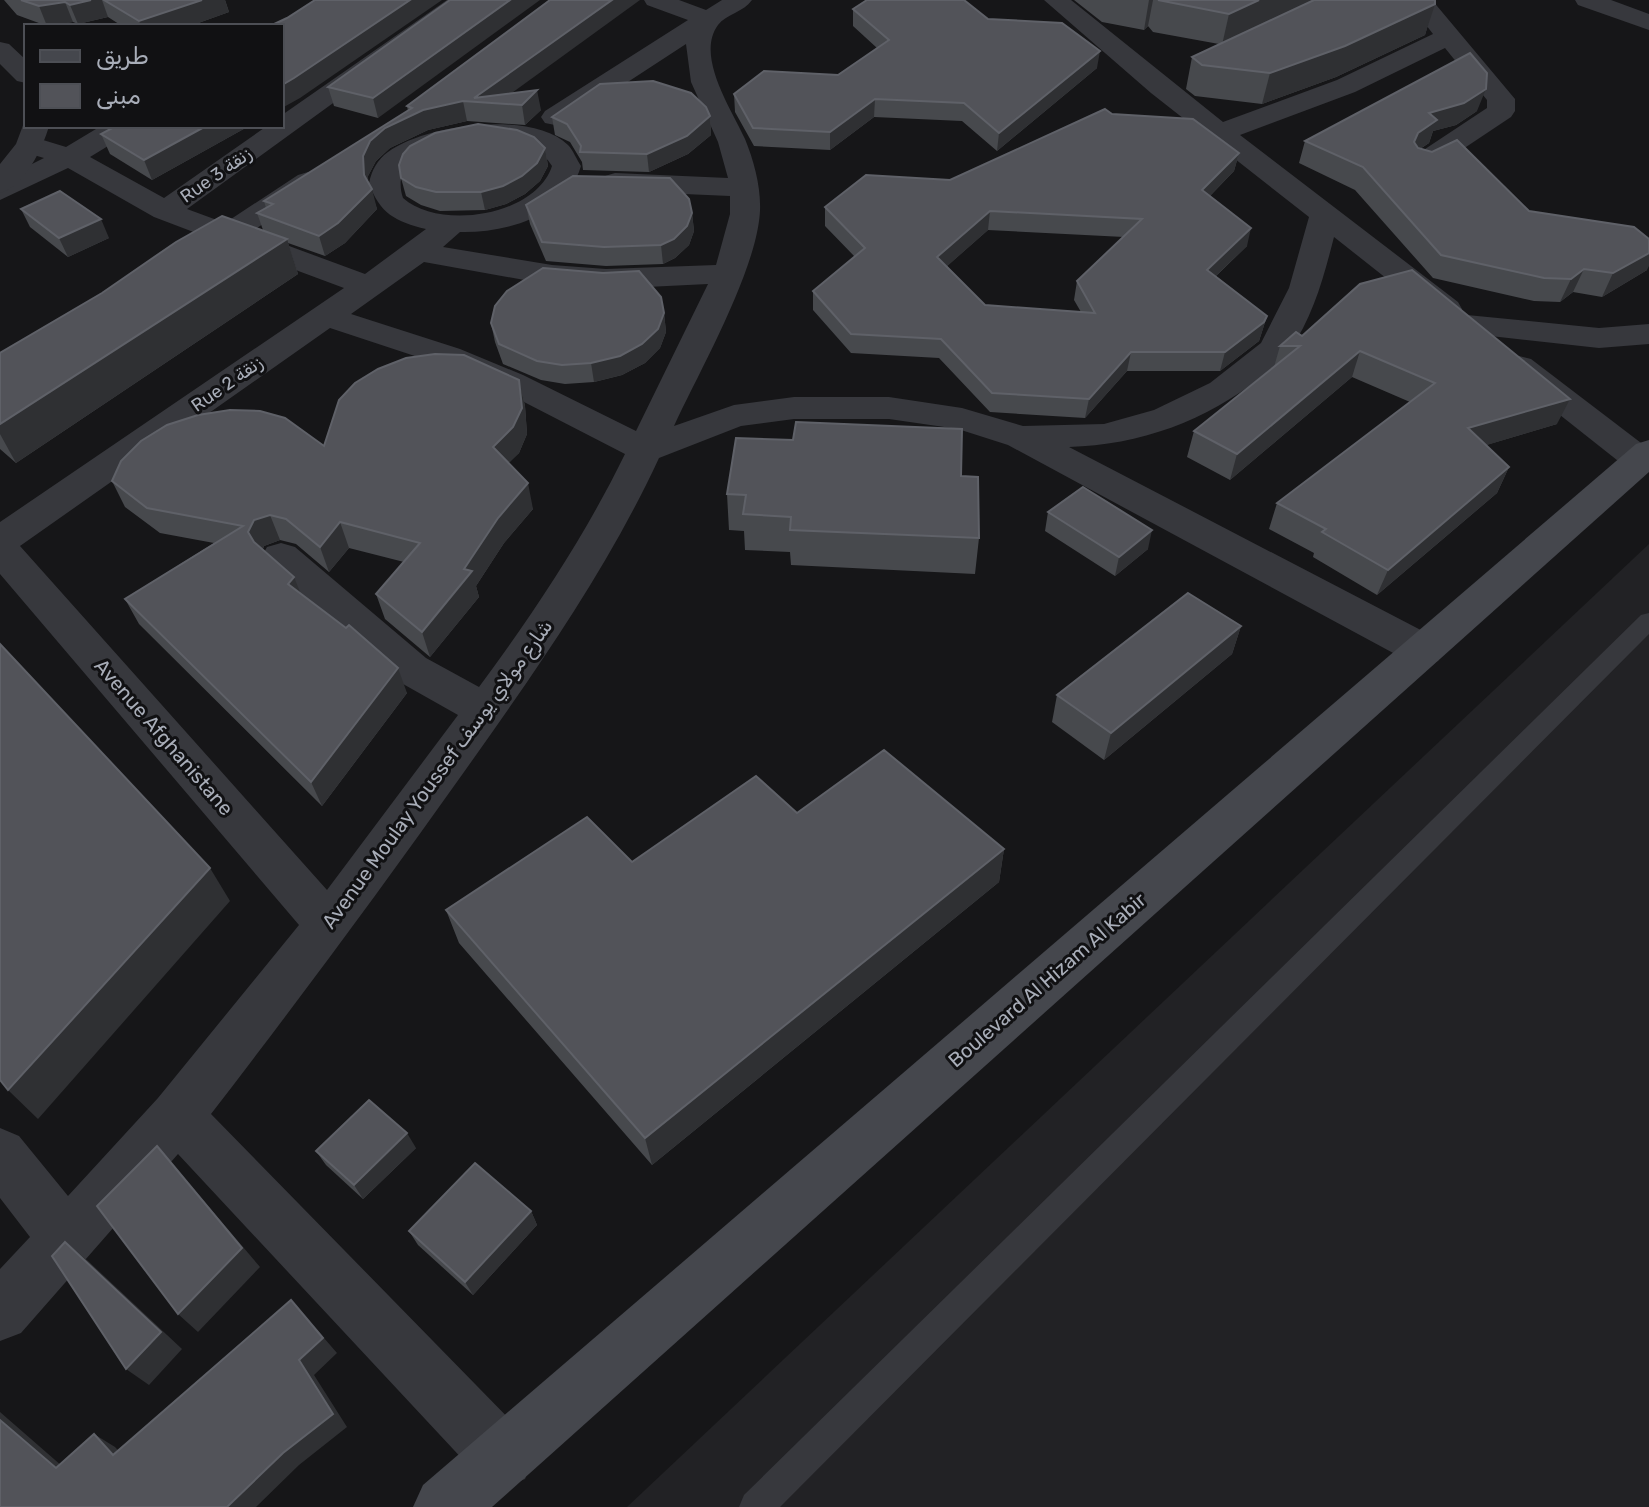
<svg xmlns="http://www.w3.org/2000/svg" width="1649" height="1507" font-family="Rubik,'Noto Naskh Arabic',sans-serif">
	<rect width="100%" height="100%" fill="#161618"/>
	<path fill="#222225" d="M1649,544V1507H627Z"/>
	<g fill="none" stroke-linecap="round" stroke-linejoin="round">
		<path fill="#37383d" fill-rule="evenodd" d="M1649,613V634L780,1507H739L744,1495L1641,615Z"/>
		<g fill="#37383d" fill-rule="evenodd">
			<path d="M447,0H475L187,209L225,223L298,175L308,172L318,175L323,181L318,187L251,232L365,274L426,229C396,222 379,213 369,183C372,170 377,160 388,152C426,124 532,110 568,145C573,150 577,160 581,166C566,216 508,233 460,232L443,247L552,265L606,269L716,265L730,214V196L615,191L605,188L600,182L605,176L615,173L728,178L718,142L691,82L686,44L565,123L555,125L545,123L541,117L545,111L688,20L647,5L644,0H679L706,10L722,0H752C744,12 726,14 718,25C695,56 732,110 745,139C754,161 761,187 760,211C757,270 700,370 674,426L734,405L794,397H889L962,408L1023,426L1104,424L1154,410L1210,383L1261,343L1289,288L1309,217L1151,93L1044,0H1071L1223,122L1337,80L1433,34L1407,0H1432L1515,99V111L1511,117L1433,169L1423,172L1413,169L1409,163L1413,157L1487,108V100L1445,48L1355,92L1240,135L1458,302L1462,309L1458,316L1446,319L1434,316L1334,237C1324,276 1313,318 1289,351C1283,361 1271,368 1262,376C1207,421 1139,445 1069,447L1438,639L1444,650L1438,661L1423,665L1408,661L1008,445L958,429L889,419H794L741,426L659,458C607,570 535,672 464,772C382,888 298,1001 211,1114L525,1435L534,1457L525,1479L503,1488L481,1479L178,1154L21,1333L0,1341V1269L30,1237L0,1198V1128L19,1136L68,1196L158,1098L299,925L0,574V522L344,288L231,246C214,257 202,270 181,265L176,258L204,236L154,217L68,168L0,200V180L44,158L20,151L16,145L20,139L30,136L66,147L101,126H135L131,132L90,157L164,198L267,126H282V115ZM481,139C507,143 538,142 552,166C536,216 440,231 403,198C388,154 449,145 481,139ZM424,262L552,285L606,289L708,284L636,431L523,375L460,349L351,314ZM330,328L436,363L499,389L625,454C585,536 533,614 479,687L426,658L295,547L281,543L267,547L262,556L267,565L396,680L458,715L327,890L20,546Z"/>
			<path d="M1575,0H1611L1649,14V30L1578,5Z"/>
			<path d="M1467,315L1599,328L1649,324V344L1599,348L1455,332L1451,325L1455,318Z"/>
			<path d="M1519,356L1531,359L1649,449V469L1640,472L1627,468L1507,373L1502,366L1507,359Z"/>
		</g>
		<g fill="#37383d" fill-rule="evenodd">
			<path d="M0,42L9,44L26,60V83L17,81L0,64Z"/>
			<path d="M25,120L26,126H49C43,148 24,187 0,193V164L16,144Z"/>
		</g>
		<path fill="#45474d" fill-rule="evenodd" d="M1649,440V472L492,1507H413L423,1485L1636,444Z"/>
	</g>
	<g fill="#47494d" fill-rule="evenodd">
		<path d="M4,0H225L229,12L190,26H122L108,17L78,24L73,22L47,26L17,15Z"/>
		<path d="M450,0L378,118L334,106L328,87Z"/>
		<path d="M1074,0H1435L1425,35L1336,77L1262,104L1195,96L1186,89L1192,57L1219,44L1153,32L1148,26L1144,30L1102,22Z"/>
		<path d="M853,9L988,19L1097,68L997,151L962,121L874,117L830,150L754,146L735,112L734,94L838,75L877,48L853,26Z"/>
		<path d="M512,93L541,110L525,125L467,121L428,130L390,148L376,161L368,176V183L377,209L345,243L325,256L288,243L298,274L16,463L0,449V353L263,230L257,213L266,208L264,201L408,111L407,106Z"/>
		<path d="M1477,111L1456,125L1433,131L1429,143L1420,149L1529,211L1647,270L1602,297L1573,292L1560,302L1534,301L1433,278L1355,190L1299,163L1305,141Z"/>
		<path d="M1112,114L1239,153L1234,171L1210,196L1247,246L1216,276L1267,316L1259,341L1220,371H1127L1085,418L990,412L939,358L851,353L813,310V291L855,257L825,226V207L950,180ZM988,230L1124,237L1077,281L1074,300L1081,312L985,305L947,266Z"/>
		<path d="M710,116L711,135L688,154L649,172L583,170L582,162L570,142L555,135L552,117Z"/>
		<path d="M249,126L152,180L110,154L101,134Z"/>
		<path d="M545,148L548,166L540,181L525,194L506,204L485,210L440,211L421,205L406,196L401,178Z"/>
		<path d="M526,205L692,213L694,231L689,245L675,258L663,264L606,266L546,261L530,224Z"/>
		<path d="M21,209L109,238L68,257L30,227Z"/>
		<path d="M1360,284L1557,424L1486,445L1509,467L1497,493L1377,595L1313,557L1314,553L1269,529L1277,503L1410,402L1352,377L1230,480L1187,457L1194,431L1274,367L1280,346L1302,336Z"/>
		<path d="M664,313L666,332L660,348L645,363L622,375L594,382L565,384L541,380L503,364L495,342L491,323Z"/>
		<path d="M519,380L525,406L527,434L519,453L508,463L533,509L504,543L476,586L479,597L430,657L385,619L376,594L404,562L349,548L329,572L296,544L280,540L264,546L263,549L300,593L407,693L322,806L139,624L125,599L214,543L160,533L125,507L112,481L324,446Z"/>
		<path d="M961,476L979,538L975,574L791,565L790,552L745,550L744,531L729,530L727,494Z"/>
		<path d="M1048,512L1148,549L1115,576L1045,531Z"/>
		<path d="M1241,626L1232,654L1104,760L1052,722L1057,695Z"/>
		<path d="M797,813L1004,849L999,882L652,1165L459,943L446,910L632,862Z"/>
		<path d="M416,1148L363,1199L326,1165L316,1151Z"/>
		<path d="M531,1211L537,1225L473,1295L418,1245L409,1231Z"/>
	</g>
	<g fill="#2f3033">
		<path d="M91,0H102L108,17L78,24L70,5Z"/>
		<path d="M202,0H225L229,12L190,26H141L139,21Z"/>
		<path d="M410,0H442L300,98L282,108V85Z"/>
		<path d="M510,0H540L378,118L373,98Z"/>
		<path d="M612,0H640L498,103L474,98Z"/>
		<path d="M1149,0H1153L1148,26L1144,30Z"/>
		<path d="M1259,0H1317L1222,45L1229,14Z"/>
		<path d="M65,2L73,22L47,26L39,6Z"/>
		<path d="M1435,4L1425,35L1336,77L1262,104L1270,73Z"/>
		<path d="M1100,51L1097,68L997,151L999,133Z"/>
		<path d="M1486,89L1477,111L1456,125L1433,131L1429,143L1410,155L1406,165L1418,133L1429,113Z"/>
		<path d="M537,90L541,110L525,125L522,105Z"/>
		<path d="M875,99L874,117L830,150V132Z"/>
		<path d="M463,101L467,121L428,130L390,148L376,161L368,176L369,192L372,189L377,209L345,243L325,256L319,236L364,175L363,156L370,141L385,128L423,110Z"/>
		<path d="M710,116L711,135L688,154L649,172L647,154Z"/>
		<path d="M206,126H249L152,180L144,160Z"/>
		<path d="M545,148L548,166L540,181L525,194L506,204L485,210L481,192Z"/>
		<path d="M1239,153L1234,171L1198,208L1202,190Z"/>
		<path d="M990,211L988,230L936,276L937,257Z"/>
		<path d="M692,213L694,231L689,245L675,258L663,264L661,245Z"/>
		<path d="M101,219L109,238L68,257L59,238Z"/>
		<path d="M1251,228L1247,246L1203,288L1207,270Z"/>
		<path d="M287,239L298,274L16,463L0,434V424Z"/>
		<path d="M1649,253V266L1647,270L1602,297L1613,273Z"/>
		<path d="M1584,269L1573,292L1560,302L1571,279Z"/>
		<path d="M664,313L666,332L660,348L645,363L622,375L594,382L591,363Z"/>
		<path d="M1267,316L1259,341L1220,371L1225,352Z"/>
		<path d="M1360,351L1352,377L1230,480L1237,454Z"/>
		<path d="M1131,352L1127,371L1085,418L1089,399Z"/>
		<path d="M519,380L525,406L527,434L519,453L499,473L493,447Z"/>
		<path d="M1570,399L1557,424L1457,454L1468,428Z"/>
		<path d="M1509,467L1497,493L1377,595L1388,570Z"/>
		<path d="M528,483L533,509L504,543L476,586L479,597L430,657L422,632L498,518Z"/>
		<path d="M270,515L280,540L264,546L259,557L248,532L254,520Z"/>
		<path d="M340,522L349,548L329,572L320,547Z"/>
		<path d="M1152,530L1148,549L1115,576L1119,557Z"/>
		<path d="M294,577L304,602L288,584Z"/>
		<path d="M1241,626L1232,654L1104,760L1111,733Z"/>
		<path d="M398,668L407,693L322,806L311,782Z"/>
		<path d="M1004,849L999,882L652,1165L645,1138Z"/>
		<path d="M210,868L230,901L38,1119L8,1090Z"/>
		<path d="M407,1133L416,1148L363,1199L354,1185Z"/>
		<path d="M157,1146L260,1267L198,1332L178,1314Z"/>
		<path d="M531,1211L537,1225L473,1295L465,1282Z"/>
		<path d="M65,1242L88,1261L182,1349L149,1385L126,1369Z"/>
		<path d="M291,1300L337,1353L314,1375L347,1427L299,1465L256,1507H227L299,1360Z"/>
		<path d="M0,1412L78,1480L56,1468L0,1420Z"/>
		<path d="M94,1434L115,1447L134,1467L113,1455Z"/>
	</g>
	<g fill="#525359" stroke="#5f6168" stroke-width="2" fill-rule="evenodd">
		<path d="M21,0H91L70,5L65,2L39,6Z"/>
		<path d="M104,0H202L139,21Z"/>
		<path d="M315,0H410L294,78L282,85V26H270L287,18Z"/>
		<path d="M450,0H510L373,98L328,87Z"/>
		<path d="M550,0H612L474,98L537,90L522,105L463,101L423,110L385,128L370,141L363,156L364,175L372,189L338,223L319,236L257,213L273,204L264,201L412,108L407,106Z"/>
		<path d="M867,0H964L988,19L1062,23L1100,51L999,133L964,103L875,99L830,132L753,128L734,94L764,71L838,75L889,40L853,9Z"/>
		<path d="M1158,0H1259L1229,14Z"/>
		<path d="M1314,0H1435V4L1345,46L1270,73L1202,65L1192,57Z"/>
		<path d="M1470,53L1487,73L1486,89L1464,103L1429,113L1437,120L1418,133L1414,142L1418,148L1432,152L1457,140L1529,211L1634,227L1649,239V253L1613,273L1584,269L1571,279L1544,278L1441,255L1363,167L1305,141Z"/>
		<path d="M653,81L691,93L706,107L710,116L687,136L647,154L580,152L581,146L567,124L552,117L600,84Z"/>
		<path d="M1105,109L1112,114L1193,119L1239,153L1202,190L1251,228L1207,270L1267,316L1264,322L1225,352H1131L1089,399L992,393L941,339L851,334L813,291L865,248L825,207L866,175L950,180ZM990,211L1142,219L1077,281L1095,313L985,305L937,257Z"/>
		<path d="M478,124L517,130L534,137L545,148L537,163L522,176L503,186L481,192H436L416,187L401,178L399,165L403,154L410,146L435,133Z"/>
		<path d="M116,126H206L144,160L101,134Z"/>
		<path d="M573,176L670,178L689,199L692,213L687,226L674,239L661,245L604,247L542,242L526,205Z"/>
		<path d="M60,191L101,219L59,238L21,209Z"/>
		<path d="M222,216L287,239L0,424V353L102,293L176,242Z"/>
		<path d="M543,268L603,273L639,271L661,297L664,313L658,329L642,344L620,356L591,363L562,365L537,361L499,344L491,323L495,306L507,291Z"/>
		<path d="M1412,270L1570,399L1468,428L1509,467L1388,570L1322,532L1326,529L1277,503L1435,383L1360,351L1237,454L1194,431L1300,346H1280L1296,332L1302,336L1360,284Z"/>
		<path d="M435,354L464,355L519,380L522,408L513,427L493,447L528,483L498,518L464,569L472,571L422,632L376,594L420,543L340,522L320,547L286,519L270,515L254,520L248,532L254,542L294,577L288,584L346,628L349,625L398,668L311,782L125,599L243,526L147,508L112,481L121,461L141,441L167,425L198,415L230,410L260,411L285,418L324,446L339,400L355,383L378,369L406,358Z"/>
		<path d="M796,422L962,429L961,476L978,477L979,538L790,530L791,517L743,514L746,495L727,494L736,438L793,440Z"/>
		<path d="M1083,487L1152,530L1119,557L1048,512Z"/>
		<path d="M1188,593L1241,626L1111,733L1057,695Z"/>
		<path d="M0,644L210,868L8,1090L0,1080Z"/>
		<path d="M884,750L1004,849L645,1138L446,910L587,817L632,862L756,776L797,813Z"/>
		<path d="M369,1100L407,1133L354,1185L316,1151Z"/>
		<path d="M157,1146L242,1248L178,1314L97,1206Z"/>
		<path d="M475,1163L531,1211L465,1282L409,1231Z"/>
		<path d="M65,1242L161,1332L126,1369L52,1256Z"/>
		<path d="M291,1300L323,1338L299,1360L333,1414L283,1453L227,1507H0V1420L56,1468L94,1434L113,1455Z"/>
	</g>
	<g text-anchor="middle" stroke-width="6" stroke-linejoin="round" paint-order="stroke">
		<g font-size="18" fill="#a8adb8" stroke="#111113">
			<text transform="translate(216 175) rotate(-35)" y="6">Rue 3 زنقة</text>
			<text transform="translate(227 384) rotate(-35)" y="6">Rue 2 زنقة</text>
		</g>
		<g font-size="20" fill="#a8adb8" stroke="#111113">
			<text transform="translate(164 737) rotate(49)" y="7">Avenue Afghanistane</text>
			<text transform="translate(437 774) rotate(-54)" y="7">Avenue Moulay Youssef شارع مولاي يوسف</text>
			<text transform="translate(1047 980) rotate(-41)" y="7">Boulevard Al Hizam Al Kabir</text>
		</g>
	</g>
	<rect x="24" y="24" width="260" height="104" fill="#111113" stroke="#4d4f55" stroke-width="2"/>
	<rect x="40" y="50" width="40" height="12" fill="#45474d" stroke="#4d4f55" stroke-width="2"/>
	<text x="96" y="64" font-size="24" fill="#a8adb8">طريق</text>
	<rect x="40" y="84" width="40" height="24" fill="#525359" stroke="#4d4f55" stroke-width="2"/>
	<text x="96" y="104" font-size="24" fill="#a8adb8">مبنى</text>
</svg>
